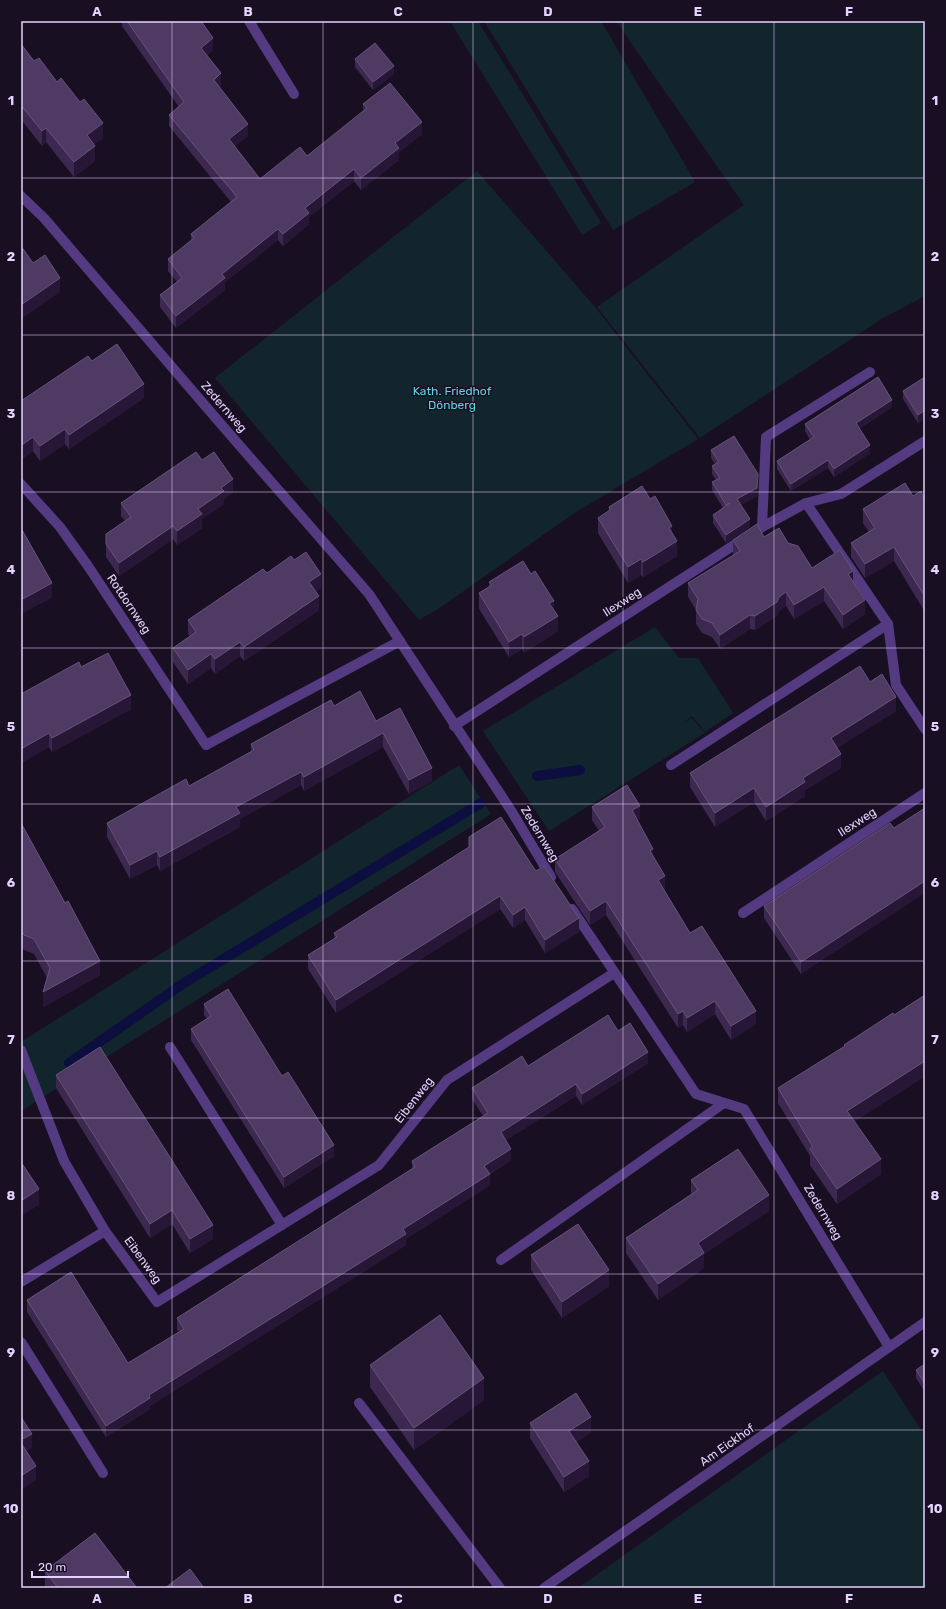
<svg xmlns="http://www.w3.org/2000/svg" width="946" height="1609" font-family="Rubik,sans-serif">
	<rect width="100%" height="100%" fill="#190f23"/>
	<g fill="#12252d">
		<path d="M450,21H478L601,223L582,235Z"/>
		<path d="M484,21H601L695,182L613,230Z"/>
		<path d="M616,21H925V296L883,318L700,438L597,307L744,205Z"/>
		<path d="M477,171L595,307L698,439L573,514L441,607L419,620L215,378Z"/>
		<path d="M655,627L679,658H698L733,713L705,732L692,716L684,722L692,718L705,733L549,831L483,731Z"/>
		<path d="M459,765L491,814L21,1111V1042Z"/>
		<path d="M883,1371L925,1436V1588H578Z"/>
	</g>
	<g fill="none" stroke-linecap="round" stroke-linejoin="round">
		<g stroke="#0b0e3f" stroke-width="10">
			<path d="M537,776L580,770"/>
			<path d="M69,1063L184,983L481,803"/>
		</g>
		<g stroke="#543b81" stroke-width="10">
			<path d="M762,527L766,437L870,372"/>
			<path d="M359,1403L500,1588"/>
		</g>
		<g stroke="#543b81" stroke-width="10">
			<path d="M249,21L294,94"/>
			<path d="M21,196L44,218L220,423L369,594L512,812L551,877"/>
			<path d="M21,484L60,527L88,566L206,745L400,641"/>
			<path d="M806,503L888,624L896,685L925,729"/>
			<path d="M454,726L762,527L806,503L841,494L925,441"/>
			<path d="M671,765L888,624"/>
			<path d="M572,909L696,1094L744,1109L889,1347"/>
			<path d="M743,913L925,793"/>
			<path d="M170,1047L282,1225"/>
			<path d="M21,1050L64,1161L105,1231"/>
			<path d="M501,1260L724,1103"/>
			<path d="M21,1282L105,1231L157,1302L379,1165L447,1080L614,973"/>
			<path d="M21,1342L103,1473"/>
			<path d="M544,1588L925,1322"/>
		</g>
	</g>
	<g fill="#3d2850">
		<path d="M122,21H201L213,50L207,55L221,85L219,87L248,136L235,146L260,179L307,156L363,112V104L422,134L399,152V160L361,190L354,181L309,217V224L283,246L278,240L225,282V290L176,328L160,307V295L177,282L168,271V259L191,241V234L231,202L169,126V115L179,107L122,26Z"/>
		<path d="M21,44L34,61L57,82L103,138L94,144L95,161L74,177L46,142L42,146L23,122Z"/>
		<path d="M355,59L394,74L373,90L355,67Z"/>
		<path d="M92,361L144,398L69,449L65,444L40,461L33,451L22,459L21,458V401Z"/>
		<path d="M925,377V418L918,423L903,399V391Z"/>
		<path d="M892,407L859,429L870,453L834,477L828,468L791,491L777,469V461L810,440L805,431V424Z"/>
		<path d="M711,450L758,482L757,496L741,505L750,527L726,543L713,523V515L723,508L712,490V482L716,480L712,474V466L715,464L711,458Z"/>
		<path d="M202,460L233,492L224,499V504L202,519V528L177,545L173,539L119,576L106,557V534L125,521L121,516V503Z"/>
		<path d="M913,496L925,502V612L894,561L865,578L851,557V543L869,532L863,523V509Z"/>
		<path d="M609,507L672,533L677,556L643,577L641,575L628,583L598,533V518L609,511Z"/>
		<path d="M764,537L788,543L812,568L853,583L865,614L843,629L824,601L794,619L786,606L779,611L777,616L755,630L750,629L720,649L712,637L702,633L696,624V610L688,597V583L733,555V540Z"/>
		<path d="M294,560L321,588L316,591L319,610L244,661L240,656L215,674L211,668L188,684L173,662V648L190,636L188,634V620L267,573Z"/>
		<path d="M531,574L554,609L558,631L524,653L522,649L509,657L479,609V593L489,587V582Z"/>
		<path d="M81,667L131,709L52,752L49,747L21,763V694Z"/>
		<path d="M870,682L896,711L837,748L841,768L805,790V796L766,821L754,802L715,827L690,787V773Z"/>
		<path d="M334,706L376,721L432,781L409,794L383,747L304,791L301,785L240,819V827L160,871L157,865L130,879L107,837V823L189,786L251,752V744Z"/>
		<path d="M592,807L640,819L637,820L653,856L665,889L664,890L690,933L756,1024L731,1040L715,1014L687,1032L683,1025L678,1028L606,915L590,925L555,872V859L599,831L592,820Z"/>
		<path d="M21,823L100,975L43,1007L47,978L34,954L24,950L21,945Z"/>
		<path d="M894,828L801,974L764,918V906Z"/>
		<path d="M533,867L579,932L545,953L525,920L513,928L500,909L336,1013L308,969V955L334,939V933Z"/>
		<path d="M925,995V1076L855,1121L881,1174L837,1204L810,1165V1156L778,1103V1088L844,1047V1045L894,1015Z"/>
		<path d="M204,1004L282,1076L334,1156L284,1188L191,1040V1029L207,1019L204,1015Z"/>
		<path d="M618,1031L648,1063L582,1105L576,1096L506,1140L511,1160L490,1174V1185L406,1239V1245L150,1406V1409L106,1437L27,1312V1300L128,1363L179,1332L177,1330V1318L412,1169V1161L483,1116L472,1099V1088Z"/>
		<path d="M56,1075L213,1239L190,1253L172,1224L150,1238L56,1088Z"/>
		<path d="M691,1180L769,1211L704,1254V1268L658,1300L626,1253V1238L691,1194Z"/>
		<path d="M531,1255L609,1286L562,1318L531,1270Z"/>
		<path d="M925,1364V1392L916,1378V1370Z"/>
		<path d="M370,1365L484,1400L414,1450L370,1387Z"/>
		<path d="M530,1423L591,1432L576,1442L589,1476L564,1492L530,1438Z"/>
		<path d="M45,1571L137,1588H45Z"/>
	</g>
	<g fill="#271636">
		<path d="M213,38V50L201,59V48Z"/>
		<path d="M394,66V74L373,90V82Z"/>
		<path d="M221,73V85L214,91V80Z"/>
		<path d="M23,108V122L21,123V109Z"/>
		<path d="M422,122V134L399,152V160L361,190V178L395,143Z"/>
		<path d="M103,123V138L87,150V135Z"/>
		<path d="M248,124V136L229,151V139Z"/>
		<path d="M46,128V142L42,146V131Z"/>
		<path d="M95,146V161L74,177V162Z"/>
		<path d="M354,169V181L309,217V224L283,246V234L305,208Z"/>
		<path d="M278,229V240L225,282V290L176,328V316L222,274Z"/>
		<path d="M60,278V292L21,319V305Z"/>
		<path d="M144,384V398L69,449V435Z"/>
		<path d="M892,400V407L856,431V423Z"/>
		<path d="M925,410V418L918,423V415Z"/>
		<path d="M65,429V444L40,461V446Z"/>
		<path d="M33,437V451L22,459V445Z"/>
		<path d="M870,445V453L834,477V469Z"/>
		<path d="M828,460V468L791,491V484Z"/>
		<path d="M758,474L757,496L737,507V499Z"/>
		<path d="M233,479V492L224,499V504L202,519V528L177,545V531L198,509L221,488Z"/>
		<path d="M750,519V527L726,543V535Z"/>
		<path d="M173,526V539L119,576V563Z"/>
		<path d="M672,526V541L669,528Z"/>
		<path d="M677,541V556L643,577V562Z"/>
		<path d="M894,547V561L865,578V564Z"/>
		<path d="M641,559V575L628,583V567Z"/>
		<path d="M853,571V585L848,574Z"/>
		<path d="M321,574V588L309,596V582Z"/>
		<path d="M52,583V598L21,614V600Z"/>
		<path d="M824,587V601L794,619V605Z"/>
		<path d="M786,592V606L779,611L777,616L755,630V616L779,597Z"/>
		<path d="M319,596V610L244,661V647Z"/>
		<path d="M865,600V614L843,629V615Z"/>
		<path d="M554,601V616L549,603Z"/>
		<path d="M750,615V629L720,649V635Z"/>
		<path d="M558,616V631L524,653V637Z"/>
		<path d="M522,634V649L509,657V642Z"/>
		<path d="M240,642V656L215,674V659Z"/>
		<path d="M211,654V668L188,684V670Z"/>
		<path d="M131,695V709L52,752V738Z"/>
		<path d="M896,697V711L831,752V738Z"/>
		<path d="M49,733V747L21,763V749Z"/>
		<path d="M383,733V747L304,791V777Z"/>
		<path d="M841,754V768L805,790V796L766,821V807L803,778Z"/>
		<path d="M432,768V781L409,794V780Z"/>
		<path d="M301,772V785L240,819V827L160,871V857L236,807Z"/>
		<path d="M754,788V802L715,827V813Z"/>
		<path d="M640,806V819L632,824V810Z"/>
		<path d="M653,849V862L650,851Z"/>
		<path d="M157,851V865L130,879V865Z"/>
		<path d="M665,876V889L658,893V880Z"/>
		<path d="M925,881V893L801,974V962Z"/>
		<path d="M500,896V909L336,1013V1000Z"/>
		<path d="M606,901V915L590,925V911Z"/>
		<path d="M525,907V920L513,928V915Z"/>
		<path d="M579,918V932L545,953V940Z"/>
		<path d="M100,961V975L43,1007V992Z"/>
		<path d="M715,1001V1014L687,1032V1018Z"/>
		<path d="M683,1011V1025L678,1028V1014Z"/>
		<path d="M756,1011V1024L731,1040V1026Z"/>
		<path d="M648,1052V1063L582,1105V1094Z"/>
		<path d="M925,1061V1076L847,1126V1111Z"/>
		<path d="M576,1084V1096L501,1143V1132Z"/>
		<path d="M334,1145V1156L284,1188V1177Z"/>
		<path d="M511,1149V1160L484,1177V1166Z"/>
		<path d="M881,1159V1174L837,1204V1189Z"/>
		<path d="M490,1174V1185L406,1239V1245L150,1406V1409L106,1437V1426L149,1395L403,1229Z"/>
		<path d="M39,1189V1205L21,1216V1201Z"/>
		<path d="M769,1195V1211L704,1254V1268L658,1300V1284L698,1243Z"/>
		<path d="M172,1210V1224L150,1238V1224Z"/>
		<path d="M213,1225V1239L190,1253V1239Z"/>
		<path d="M609,1270V1286L562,1318V1302Z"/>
		<path d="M484,1378V1400L414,1450V1428Z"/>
		<path d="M591,1417V1432L569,1446V1431Z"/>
		<path d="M32,1434V1448L21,1455V1440Z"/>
		<path d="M589,1461V1476L564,1492V1477Z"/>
		<path d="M36,1466V1480L21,1490V1476Z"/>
	</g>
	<g fill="#4f3a63" stroke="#66527b">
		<path d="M127,21H201L213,38L201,48L221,73L214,80L248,124L229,139L260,179L300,147L307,156L367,108L363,104L390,83L422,122L395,143L399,148L361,178L354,169L305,208L309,213L283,234L278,229L222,274L225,278L176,316L160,295L182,278L168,259L194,238L191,234L237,197L169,115L184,102Z"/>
		<path d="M375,43L394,66L373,82L355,59Z"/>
		<path d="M21,44L34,61L39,58L57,82L61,78L80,102L84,99L103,123L87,135L95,146L74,162L46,128L42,131L23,108L21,109Z"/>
		<path d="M21,246L33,263L45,255L60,278L21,305Z"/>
		<path d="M117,344L144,384L69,435L65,429L40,446L33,437L22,445L21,444V401L88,356L92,361Z"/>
		<path d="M878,377L892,400L856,423L870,445L834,469L828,460L791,484L777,461L814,437L805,424Z"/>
		<path d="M925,377V410L918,415L903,391Z"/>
		<path d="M734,436L758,474L757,488L737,499L750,519L726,535L713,515L730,503L726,505L712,482L720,478L712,466L719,462L711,450Z"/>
		<path d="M196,452L202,460L214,452L233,479L221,488L224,491L198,509L202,514L177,531L173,526L119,563L106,544V534L131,517L121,503Z"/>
		<path d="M905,483L913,496L921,491L925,502V597L894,547L865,564L851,543L875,528L863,509Z"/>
		<path d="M642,486L650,499L655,496L672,526L669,528L677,541L643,562L641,559L628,567L598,518L610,510L609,507Z"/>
		<path d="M757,524L764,537L779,528L788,543L798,546L812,568L840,550L853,571L848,574L865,600L843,615L824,587L794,605L786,592L779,597L777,602L755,616L750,615L720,635L712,623L702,619L696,610L698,599L688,583L740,551L733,540Z"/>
		<path d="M21,528L52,583L21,600Z"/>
		<path d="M306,552L321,574L309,582L319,596L244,647L240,642L215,659L211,654L188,670L173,648L196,632L188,620L263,569L267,573L291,556L294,560Z"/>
		<path d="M523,561L531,574L535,571L554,601L549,603L558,616L524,637L522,634L509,642L479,593L492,585L489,582Z"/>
		<path d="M108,653L131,695L52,738L49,733L21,749V694L79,662L81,667Z"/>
		<path d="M860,666L870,682L882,674L896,697L831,738L841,754L803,778L805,782L766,807L754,788L715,813L690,773Z"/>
		<path d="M360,691L376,721L400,708L432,768L409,780L383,733L304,777L301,772L236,807L240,813L160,857L157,851L130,865L107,823L186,779L189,786L254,750L251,744L331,700L334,706Z"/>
		<path d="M627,785L640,806L632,810L653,849L650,851L665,876L658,880L690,933L702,926L756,1011L731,1026L715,1001L687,1018L683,1011L678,1014L606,901L590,911L555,859L605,827L592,807Z"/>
		<path d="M925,808V881L801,962L764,906L890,823L894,828Z"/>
		<path d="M501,817L533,867L536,871L544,866L579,918L545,940L525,907L513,915L500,896L336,1000L308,955L337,937L334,933L469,847V837Z"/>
		<path d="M21,823L65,903L68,901L100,961L43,992L50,968L34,939L24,935L21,931Z"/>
		<path d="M228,989L282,1076L288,1072L334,1145L284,1177L191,1029L211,1016L204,1004Z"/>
		<path d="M925,995V1061L847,1111L881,1159L837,1189L810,1149L813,1147L778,1088L845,1046L844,1045L893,1013L894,1015Z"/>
		<path d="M608,1015L618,1031L630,1023L648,1052L582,1094L576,1084L501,1132L511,1149L484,1166L490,1174L403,1229L406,1234L149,1395L150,1398L106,1426L27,1300L71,1272L128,1363L184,1329L177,1318L415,1167L412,1161L488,1113L472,1088L522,1056L528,1066Z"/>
		<path d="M100,1047L213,1225L190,1239L172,1210L150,1224L56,1075Z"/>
		<path d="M738,1149L769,1195L698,1243L704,1253L658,1284L626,1238L698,1190L691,1180Z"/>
		<path d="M21,1162L39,1189L21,1201Z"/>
		<path d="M578,1224L609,1270L562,1302L531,1255Z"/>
		<path d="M440,1315L484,1378L414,1428L370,1365Z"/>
		<path d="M925,1364V1384L916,1370Z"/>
		<path d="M576,1393L591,1417L569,1431L589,1461L564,1477L530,1423Z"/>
		<path d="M21,1417L32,1434L21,1440Z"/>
		<path d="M21,1443L36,1466L21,1476Z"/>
		<path d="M95,1533L137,1588H58L45,1571Z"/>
		<path d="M190,1569L204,1588H165Z"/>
	</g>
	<path fill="none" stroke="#e5d2fe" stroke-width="1" stroke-opacity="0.55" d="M172,21V1588M323,21V1588M473,21V1588M623,21V1588M774,21V1588M21,178H925M21,335H925M21,492H925M21,648H925M21,804H925M21,961H925M21,1118H925M21,1274H925M21,1430H925"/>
	<g text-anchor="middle" stroke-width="3" stroke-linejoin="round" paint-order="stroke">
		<g font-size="12" fill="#60d4dc" stroke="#190f23">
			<text x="452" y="395">Kath. Friedhof<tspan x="452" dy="14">Dönberg</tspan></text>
		</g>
		<g font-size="12" fill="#e5d2fe" stroke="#190f23">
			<text transform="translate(224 407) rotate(49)" y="4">Zedernweg</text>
			<text transform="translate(622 602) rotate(-33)" y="4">Ilexweg</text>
			<text transform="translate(129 604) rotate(56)" y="4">Rotdornweg</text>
			<text transform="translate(857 822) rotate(-33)" y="4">Ilexweg</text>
			<text transform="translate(540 834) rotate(59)" y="4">Zedernweg</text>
			<text transform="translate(414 1100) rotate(-52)" y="4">Eibenweg</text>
			<text transform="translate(823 1212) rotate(59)" y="4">Zedernweg</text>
			<text transform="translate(143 1260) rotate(54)" y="4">Eibenweg</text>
			<text transform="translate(727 1445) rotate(-35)" y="4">Am Eickhof</text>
		</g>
	</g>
	<rect width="946" height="1609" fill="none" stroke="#190f23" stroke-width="44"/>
	<path d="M32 1571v6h96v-6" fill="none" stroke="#e5d2fe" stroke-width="2"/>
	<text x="38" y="1571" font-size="12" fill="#e5d2fe" stroke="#190f23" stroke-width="3" paint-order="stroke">20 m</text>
	<rect x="22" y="22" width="902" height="1565" fill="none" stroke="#e5d2fe" stroke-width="1.5"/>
	<g font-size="13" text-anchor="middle" font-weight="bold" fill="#e5d2fe">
		<text x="97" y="16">A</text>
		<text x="248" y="16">B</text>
		<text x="398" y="16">C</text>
		<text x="548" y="16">D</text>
		<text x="698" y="16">E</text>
		<text x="849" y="16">F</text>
		<text x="11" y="105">1</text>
		<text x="935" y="105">1</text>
		<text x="11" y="261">2</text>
		<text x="935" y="261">2</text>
		<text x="11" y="418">3</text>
		<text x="935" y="418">3</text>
		<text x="11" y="574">4</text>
		<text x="935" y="574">4</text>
		<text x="11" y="731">5</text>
		<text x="935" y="731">5</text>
		<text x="11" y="887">6</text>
		<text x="935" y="887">6</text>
		<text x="11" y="1044">7</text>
		<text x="935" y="1044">7</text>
		<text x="11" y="1200">8</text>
		<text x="935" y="1200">8</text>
		<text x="11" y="1357">9</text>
		<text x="935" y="1357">9</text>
		<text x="11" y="1513">10</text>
		<text x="935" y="1513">10</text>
		<text x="97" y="1603">A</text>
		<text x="248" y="1603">B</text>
		<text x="398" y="1603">C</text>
		<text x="548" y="1603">D</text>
		<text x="698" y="1603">E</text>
		<text x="849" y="1603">F</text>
	</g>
</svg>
